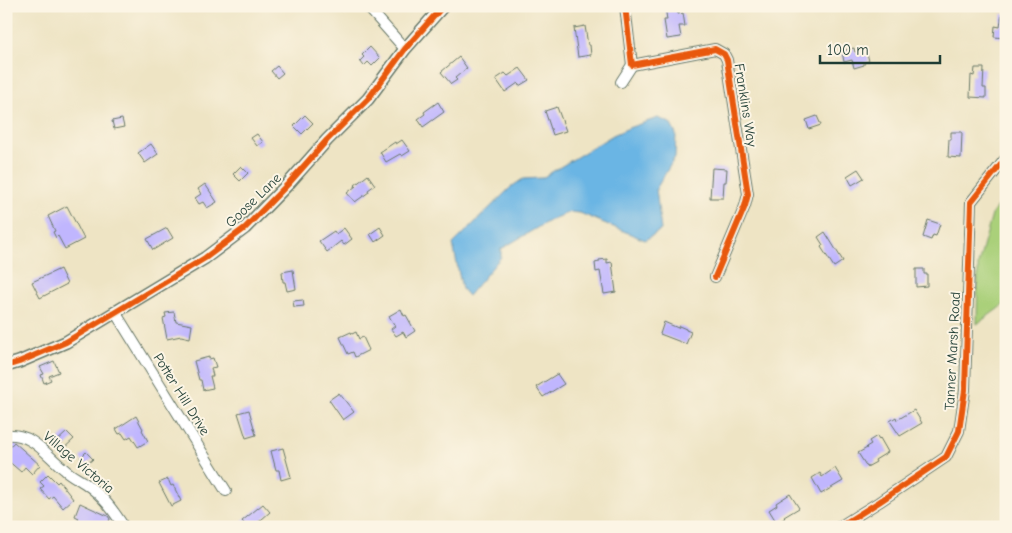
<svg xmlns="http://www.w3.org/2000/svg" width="1012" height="533" font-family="'Comic Neue',sans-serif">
	<rect width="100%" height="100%" fill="#fcf5e5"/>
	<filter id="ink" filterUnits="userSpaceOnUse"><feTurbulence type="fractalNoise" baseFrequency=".02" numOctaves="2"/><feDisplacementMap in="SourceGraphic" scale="10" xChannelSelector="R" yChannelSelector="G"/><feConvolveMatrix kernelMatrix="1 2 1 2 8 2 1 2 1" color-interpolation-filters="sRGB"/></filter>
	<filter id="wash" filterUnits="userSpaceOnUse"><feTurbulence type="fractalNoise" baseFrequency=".0096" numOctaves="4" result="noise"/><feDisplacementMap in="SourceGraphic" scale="20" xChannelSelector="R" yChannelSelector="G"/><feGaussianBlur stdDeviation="1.12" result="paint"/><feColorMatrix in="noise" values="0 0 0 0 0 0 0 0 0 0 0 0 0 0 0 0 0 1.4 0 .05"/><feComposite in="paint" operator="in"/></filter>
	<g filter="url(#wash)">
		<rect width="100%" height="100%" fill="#eee4c4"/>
		<path fill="#aad07a" stroke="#648657" d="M997,206L1006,211V303L977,324L978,265L992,215Z"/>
		<path fill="#6bb5e4" stroke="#45798c" d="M658,118L670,123L676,134L675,157L656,189L661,230L645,240L580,213L570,212L552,219L501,249V257L468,296L462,289L453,244L511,187L523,179L542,178L613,135L631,127Z"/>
		<g id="blocks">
			<g fill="#c0b6fe">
				<path d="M665,6H677L678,14L683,13L685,26H679L681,37L667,39L664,20H667Z"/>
				<path d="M1002,14L1006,15V38L994,37L995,26L1000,27Z"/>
				<path d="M585,26L588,45H590L591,55L578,57L574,28Z"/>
				<path d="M370,47L380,58L372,66L368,62L364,66L360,61L364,57L362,55Z"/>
				<path d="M854,48L855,52L860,51L861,55L867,53L869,61L864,63V65L854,68L852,60L844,62L842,51Z"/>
				<path d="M459,57L467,68L455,78L457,80L451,84L441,72Z"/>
				<path d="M277,66L283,73L277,78L271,71Z"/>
				<path d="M520,68L529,80L519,86L518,83L505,92L496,79L505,73L508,76Z"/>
				<path d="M975,68H984L983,88H986V98L970,97L971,75L974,76Z"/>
				<path d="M438,102L444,112L423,127L418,119L425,114L424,112Z"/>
				<path d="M557,107L566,131L553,135L545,111Z"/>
				<path d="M305,115L313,123L302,134L294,126Z"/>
				<path d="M817,116L821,125L809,129L806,120Z"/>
				<path d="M122,119L124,127L114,129L112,121Z"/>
				<path d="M951,132H962L961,158L948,157L949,139H951Z"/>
				<path d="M257,134L263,142L257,146L251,138Z"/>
				<path d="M402,140L410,151L402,156L400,154L386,162L380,152L395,142L396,144Z"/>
				<path d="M151,144L158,154L145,163L138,153Z"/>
				<path d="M241,166L248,173L240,181L233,174Z"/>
				<path d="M712,168L727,169L726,182H724L723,198H710Z"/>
				<path d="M858,169L864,178L852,185L847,176Z"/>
				<path d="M368,175L375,185L368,190L369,192L355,202L347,193L356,186L355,185Z"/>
				<path d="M205,184L217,202L207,208L203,202L199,204L195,198L201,194L198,189Z"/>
				<path d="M67,206L84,239L65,249L58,236L56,238L53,232L55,231L48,216Z"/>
				<path d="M928,220L940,224L936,236L933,235L931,240L923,237Z"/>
				<path d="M380,227L385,235L375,242L370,234Z"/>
				<path d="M167,228L173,238L153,250L147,239Z"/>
				<path d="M344,228L352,239L344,245L341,241L327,252L319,241L334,231L336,234Z"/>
				<path d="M825,232L843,261L834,267L821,247L823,245L818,237Z"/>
				<path d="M607,259V263L612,262L616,292L604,294L600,271L596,272L595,263L599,262V260Z"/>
				<path d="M60,269L67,284L40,298L32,282Z"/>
				<path d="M916,269H924V274H927V286L916,287Z"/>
				<path d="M293,270L296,289L287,291L285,282H283L282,272Z"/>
				<path d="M303,300L304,306L294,307L293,301Z"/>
				<path d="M401,309L404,316L406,315L415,331L406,337L403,332L396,336L391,329L395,326L389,316Z"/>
				<path d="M174,312L176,322L192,325L190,338L181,336L167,339L163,318L166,317L165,313Z"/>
				<path d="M664,322L678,328L679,326L686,329V330L691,332L686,344L660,334Z"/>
				<path d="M351,332L352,334L356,332L359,339L363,337L369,350L355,357L353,352L348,354L340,337Z"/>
				<path d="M209,357V359L213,358L216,367L211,368L213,376H210L213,388L203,390L201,380H199L194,361Z"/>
				<path d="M54,361L59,372L49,376L51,380L44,383L41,375L44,374L40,367Z"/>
				<path d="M557,374L564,384L543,397L536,387Z"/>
				<path d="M339,393L354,412L343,420L329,400Z"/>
				<path d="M249,410L256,435L246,438L238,413Z"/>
				<path d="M914,410L922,423L900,436L890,421L896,417L897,420Z"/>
				<path d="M136,416L143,429L142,430L148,441L138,447L131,436L126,439L122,433L119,434L116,429Z"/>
				<path d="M67,432L74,439L61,451L54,444Z"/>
				<path d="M877,436L879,439L880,438L888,452L875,460L876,462L867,467L858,453L867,448L866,447L871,444L869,441Z"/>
				<path d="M14,442L40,465L32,474L25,467L21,472L6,459V451Z"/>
				<path d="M283,448L291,477L281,480L279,470H276L271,451Z"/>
				<path d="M86,452L93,459L86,465L80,458Z"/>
				<path d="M835,468L843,481L821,494L812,478L820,473L822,477Z"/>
				<path d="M48,474L57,483L59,481L73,499L63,508L53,496L49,499L40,489L44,486L40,482Z"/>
				<path d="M168,479L171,486L173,485L181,501L171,506L159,483Z"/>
				<path d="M790,494L799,508L784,517L785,518L777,523L769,510L777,505L776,503Z"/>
				<path d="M80,503L108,516L110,519L107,527H89L77,521L79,518L75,516Z"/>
				<path d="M263,504L270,512L253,527H247L242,521Z"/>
			</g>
		</g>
	</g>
	<g filter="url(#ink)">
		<use href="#blocks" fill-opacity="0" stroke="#677766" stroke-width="1"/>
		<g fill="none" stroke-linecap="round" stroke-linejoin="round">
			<g stroke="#677766" stroke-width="12">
				<g id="minor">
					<path d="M367,6L405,49"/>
					<path d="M625,6L632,65L715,49L724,54L727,60L748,194L745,206L715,277"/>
					<path d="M621,82L632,65"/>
					<path d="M115,312L226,491"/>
					<path d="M6,435C33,433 45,454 64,469C70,475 79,479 86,484C103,496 113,510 124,527"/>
					<path d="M839,527L879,502L946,457L959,431L965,390L971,202L1006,158"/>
				</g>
			</g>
			<g stroke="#677766" stroke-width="14">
				<path id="tertiary" d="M6,366L19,362L66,342L205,258L245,228L288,184L327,140L368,99L405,49L443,6"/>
			</g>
			<use href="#minor" stroke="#fff" stroke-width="10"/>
			<use href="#tertiary" stroke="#fff" stroke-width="11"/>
			<g stroke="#fcf5e5" stroke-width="9">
				<g id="cycleway">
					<path d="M625,6L632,65L715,49L724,54L727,60L748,194L745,206L715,277"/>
					<path d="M6,366L19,362L66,342L205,258L245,228L288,184L327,140L368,99L405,49L443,6"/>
					<path d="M839,527L879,502L946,457L959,431L965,390L971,202L1006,158"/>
				</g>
			</g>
			<use href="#cycleway" stroke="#e8590c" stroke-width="6"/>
		</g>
	</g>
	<g text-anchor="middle" stroke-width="4" stroke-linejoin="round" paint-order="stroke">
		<g font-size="14" fill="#1f3d34" stroke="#fcf5e5">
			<text transform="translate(746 105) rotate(81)" y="5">Franklins Way</text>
			<text transform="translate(253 200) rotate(-44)" y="5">Goose Lane</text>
			<text transform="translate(952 351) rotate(-87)" y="5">Tanner Marsh Road</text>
			<text transform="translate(182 394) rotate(58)" y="5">Potter Hill Drive</text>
			<text transform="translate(79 462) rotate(40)" y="5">Village Victoria</text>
		</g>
	</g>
	<rect width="1012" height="533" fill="none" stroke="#fcf5e5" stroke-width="25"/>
	<path d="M820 55v8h120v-8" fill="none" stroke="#1f3d34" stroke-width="2.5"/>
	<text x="827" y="55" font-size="15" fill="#1f3d34" stroke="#fcf5e5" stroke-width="4" paint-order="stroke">100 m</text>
</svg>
